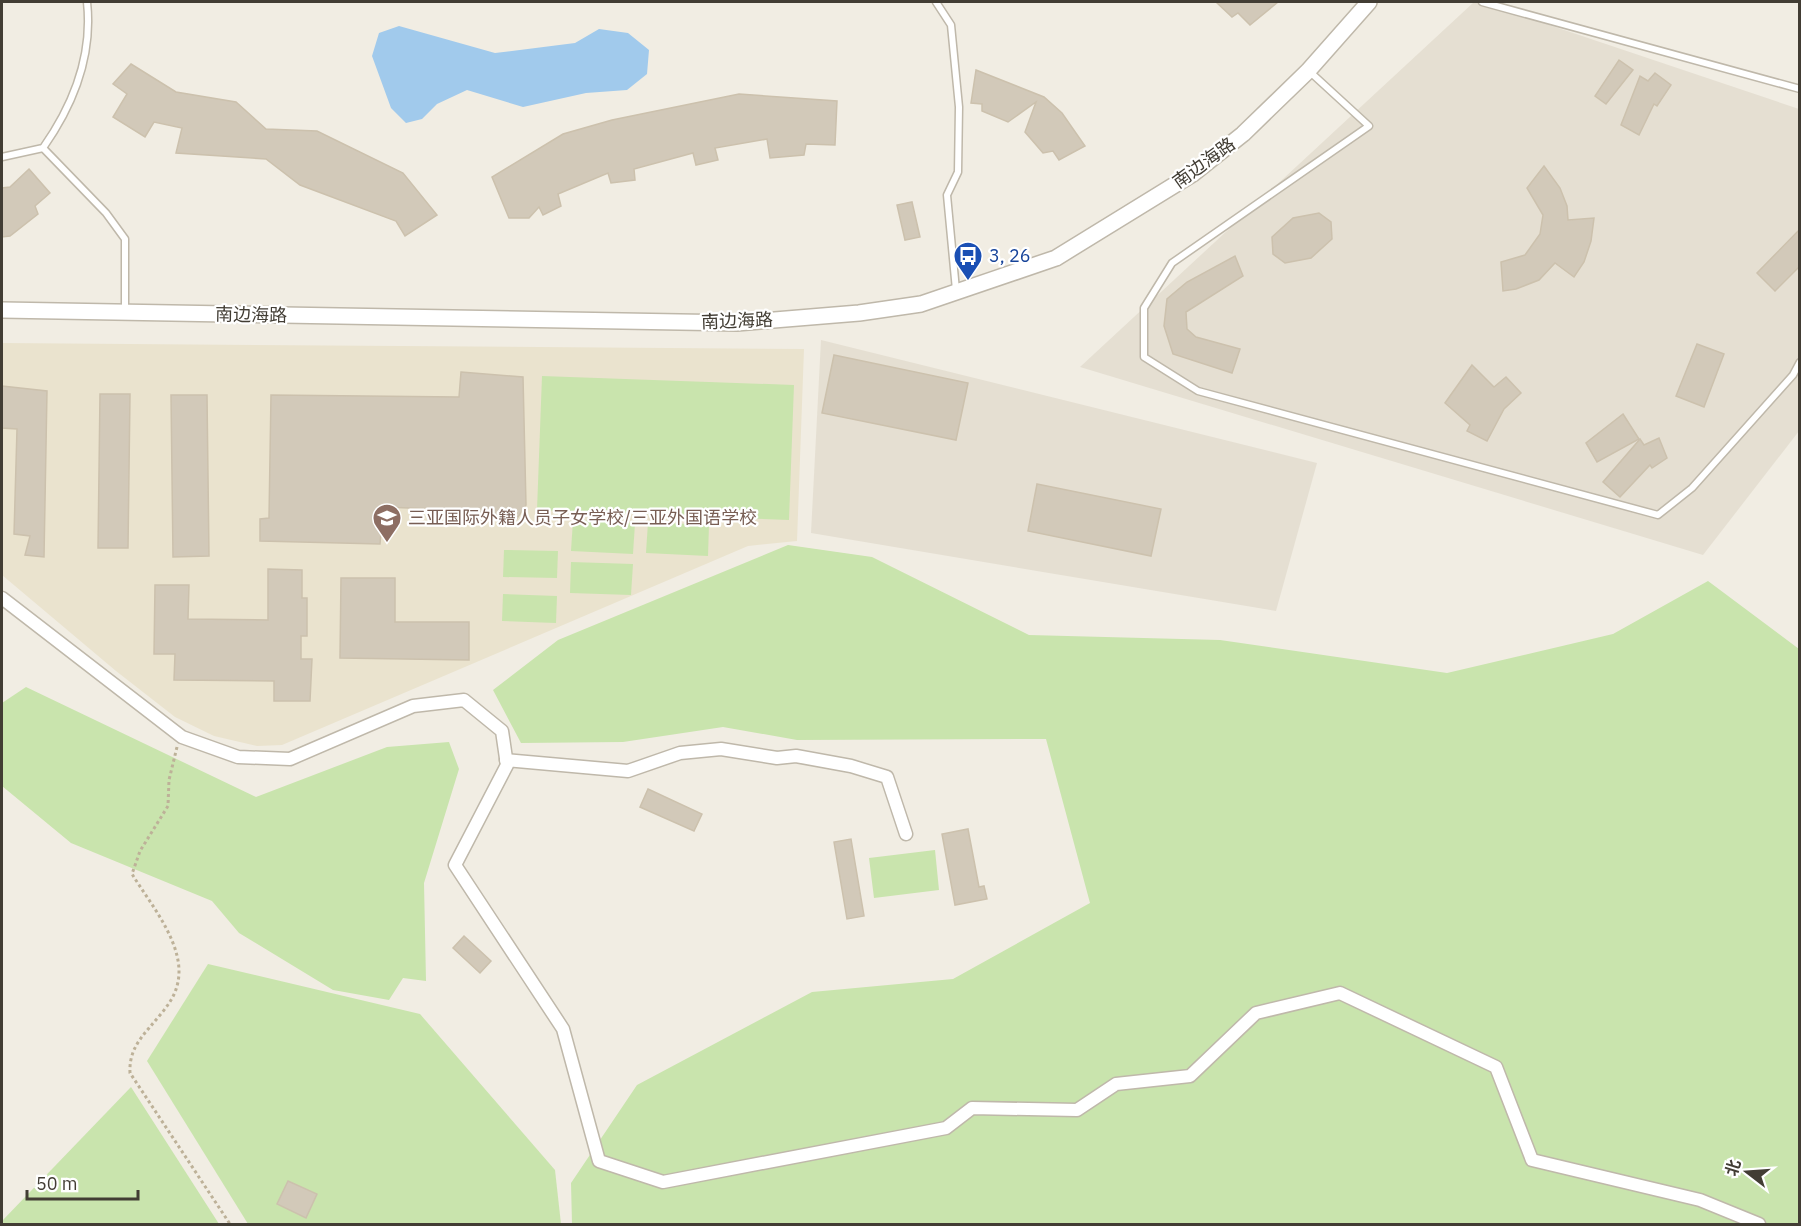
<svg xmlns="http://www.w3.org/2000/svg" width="1801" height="1226" font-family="'IBM Plex Sans','Noto Sans SC',sans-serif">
	<rect width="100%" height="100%" fill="#f1ede3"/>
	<g fill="#e5dfd2">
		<path d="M1474,2H1481L1799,109V431L1703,555L1080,367Z"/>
		<path d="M821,340L1317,463L1276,611L811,533Z"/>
	</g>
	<path fill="#eae3ce" d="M2,343L804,349L797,541L748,546L282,745L257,746L214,736L175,717L116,671L2,575Z"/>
	<g fill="#c9e4ad">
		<path d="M542,376L794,385L789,520L537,510Z"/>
		<path d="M573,520L635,523L633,554L571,551Z"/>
		<path d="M648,522L709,525L708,556L646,553Z"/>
		<path d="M788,545L872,557L1029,635L1220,640L1447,673L1613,634L1708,581L1799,649V1224H572L571,1183L637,1085L812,992L953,979L1090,903L1046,739L797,740L723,727L623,742L521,743L493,690L558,640Z"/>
		<path d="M504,550L558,551L557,578L503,577Z"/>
		<path d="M571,562L633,564L631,595L570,593Z"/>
		<path d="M503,594L557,596L556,623L502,621Z"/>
		<path d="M26,687L256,797L387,747L449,742L459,769L424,883L426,981L403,978L389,1000L333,990L239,933L212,901L71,843L2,786V703Z"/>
		<path d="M935,850L939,890L874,898L869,858Z"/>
		<path d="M208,964L420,1014L555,1170L561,1224H248L147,1061Z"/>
		<path d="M131,1087L219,1224H2V1221Z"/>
	</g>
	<path fill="#a1caec" d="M399,26L495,53L575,43L599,29L628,33L649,50L647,74L627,90L586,93L523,107L467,90L437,104L422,119L406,123L391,108L372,56L379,33Z"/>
	<g fill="#d2c9b9" stroke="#ccc1ad" stroke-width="1.5">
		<path d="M1216,2H1278L1250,25L1238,13L1232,17Z"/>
		<path d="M1619,60L1633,70L1606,104L1595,96Z"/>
		<path d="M131,64L176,92L236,102L266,129L317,131L403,173L437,215L405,236L396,221L300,185L266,159L176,153L182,128L154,122L145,137L113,117L127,94L113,84Z"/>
		<path d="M976,70L1044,97L1062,113L1085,146L1059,160L1053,151L1043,153L1025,132L1036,102L1008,122L982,111V104L971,103Z"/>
		<path d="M1655,73L1671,85L1657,106L1654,104L1639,135L1621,125L1640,76L1648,81Z"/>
		<path d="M739,94L837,101L835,145L806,144L804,155L770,158L767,139L715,148L718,160L696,165L693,153L634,169L635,180L611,183L608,173L558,194L561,206L543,215L539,207L529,218H509L492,177L563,134L612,120Z"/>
		<path d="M1544,166L1560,188L1567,206L1568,220L1594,218L1591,241L1584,262L1574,277L1555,263L1539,280L1516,289L1503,291L1501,262L1525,255L1540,234L1543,215L1527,188Z"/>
		<path d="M29,169L50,193L35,206L38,214L10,236L2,237V188L10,187Z"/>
		<path d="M912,202L920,237L905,240L897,205Z"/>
		<path d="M1319,213L1331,222L1332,239L1311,258L1285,263L1273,254L1272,237L1293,218Z"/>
		<path d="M1800,229V266L1775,291L1757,273Z"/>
		<path d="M1235,256L1243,276L1186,312L1187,329L1196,337L1240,349L1232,373L1173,354L1164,326L1167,299L1187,282Z"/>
		<path d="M1697,344L1724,354L1704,407L1676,396Z"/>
		<path d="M834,355L968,383L956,440L822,413Z"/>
		<path d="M1472,365L1494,387L1506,377L1521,393L1504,409L1487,441L1467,431L1470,425L1445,403Z"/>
		<path d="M461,372L523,377L526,505L516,520H461L462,510L383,507L380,544L260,541V519L269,518L271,395L459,397Z"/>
		<path d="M2,386L47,391L44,557L25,555L30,536L14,534L17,429L2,428Z"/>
		<path d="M100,394H130L128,548H98Z"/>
		<path d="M171,395H207L209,556L173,557Z"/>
		<path d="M1623,414L1639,439L1597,462L1586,443Z"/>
		<path d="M1659,438L1667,458L1652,468L1650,465L1620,497L1603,482L1640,439L1644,445Z"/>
		<path d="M1037,484L1161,509L1151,556L1028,531Z"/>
		<path d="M268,569L302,570V598H307V636H301V659H312L310,701H274V681L174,680L175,654H154L155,585H189L188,619L268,620Z"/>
		<path d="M341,578H395V622H469V660L340,658Z"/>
		<path d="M648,789L702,814L694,831L640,807Z"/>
		<path d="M968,829L979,887L984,886L987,899L955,905L942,834Z"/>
		<path d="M851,839L864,916L847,919L834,842Z"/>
		<path d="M464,936L491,961L480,973L453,948Z"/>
		<path d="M288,1181L317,1194L306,1218L277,1204Z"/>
	</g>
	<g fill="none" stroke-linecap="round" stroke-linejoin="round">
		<g stroke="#bfb8aa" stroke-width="9">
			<g id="service">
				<path d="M936,2L951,25L959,107L958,172L947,195L956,290"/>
				<path d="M1482,2L1800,89"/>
				<path d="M1309,71L1369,126L1172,263L1144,308V357L1198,391L1658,515L1692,488L1793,375L1800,362"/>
				<path d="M43,148L106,213L125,239V312"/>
				<path d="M2,157L43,148C74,104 93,56 87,2"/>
			</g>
		</g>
		<g stroke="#bfb8aa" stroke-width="15">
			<g id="minor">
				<path d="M2,598L182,737L238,757L290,759L413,706L464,700L502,731L507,765L455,865L563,1029L599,1161L663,1182L946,1128L972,1108L1077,1110L1116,1084L1190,1076L1256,1013L1340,993L1496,1067L1532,1160L1700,1200L1759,1224"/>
				<path d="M506,760L628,771L680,753L721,749L777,758L796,756L851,766L887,777L906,834"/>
			</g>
		</g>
		<g stroke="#bfb8aa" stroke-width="18">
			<path id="tertiary" d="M2,310L737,323L859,313L921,304L1056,258L1194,173L1243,134L1308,71L1369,2"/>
		</g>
		<path stroke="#bdb198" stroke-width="3" stroke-dasharray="3 3" stroke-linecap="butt" d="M177,747L169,780L168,806L140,851L132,874C151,905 188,948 177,986C173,1002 159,1016 149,1028C137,1042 129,1054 130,1073L230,1224"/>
		<use href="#service" stroke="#fff" stroke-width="6"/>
		<use href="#minor" stroke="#fff" stroke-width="12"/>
		<use href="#tertiary" stroke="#fff" stroke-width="15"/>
	</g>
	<defs>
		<g id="bus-pin" transform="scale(1.5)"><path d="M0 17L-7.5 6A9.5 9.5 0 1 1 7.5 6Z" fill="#1a4fb4" stroke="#fff"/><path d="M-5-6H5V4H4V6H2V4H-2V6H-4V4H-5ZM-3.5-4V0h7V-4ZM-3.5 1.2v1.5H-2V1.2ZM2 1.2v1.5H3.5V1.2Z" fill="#fff"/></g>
		<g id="school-pin" transform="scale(1.5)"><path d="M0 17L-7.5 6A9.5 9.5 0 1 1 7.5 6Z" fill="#8d6e63" stroke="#fff"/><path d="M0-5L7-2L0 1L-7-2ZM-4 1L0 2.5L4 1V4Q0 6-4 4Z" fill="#fff"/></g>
	</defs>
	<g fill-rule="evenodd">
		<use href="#bus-pin" x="968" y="256"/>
		<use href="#school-pin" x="387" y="518"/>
	</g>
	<g text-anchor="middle" stroke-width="4.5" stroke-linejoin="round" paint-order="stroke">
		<g font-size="18" fill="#423d34" stroke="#fff">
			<text transform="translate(1204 163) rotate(-36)" y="6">南边海路</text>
			<text transform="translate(251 315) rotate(1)" y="6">南边海路</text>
			<text transform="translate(737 321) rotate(-2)" y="6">南边海路</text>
		</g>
		<g font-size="18" fill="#164399" stroke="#fff" text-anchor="start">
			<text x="989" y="262">3, 26</text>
		</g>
		<g font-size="18" fill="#785e54" stroke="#fff" text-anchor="start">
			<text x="408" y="524">三亚国际外籍人员子女学校/三亚外国语学校</text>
		</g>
	</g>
	<rect width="1801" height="1226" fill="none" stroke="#423d34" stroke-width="6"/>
	<g transform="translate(1747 1172) rotate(287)" stroke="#ffffff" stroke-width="4.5" paint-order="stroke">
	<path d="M0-4.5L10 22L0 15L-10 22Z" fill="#423d34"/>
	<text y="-9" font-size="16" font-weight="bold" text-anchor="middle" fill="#423d34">北</text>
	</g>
	<path d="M27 1190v9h111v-9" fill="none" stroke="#423d34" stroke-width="3"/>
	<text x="36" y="1190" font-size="18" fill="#423d34" stroke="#ffffff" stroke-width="4.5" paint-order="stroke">50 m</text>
</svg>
